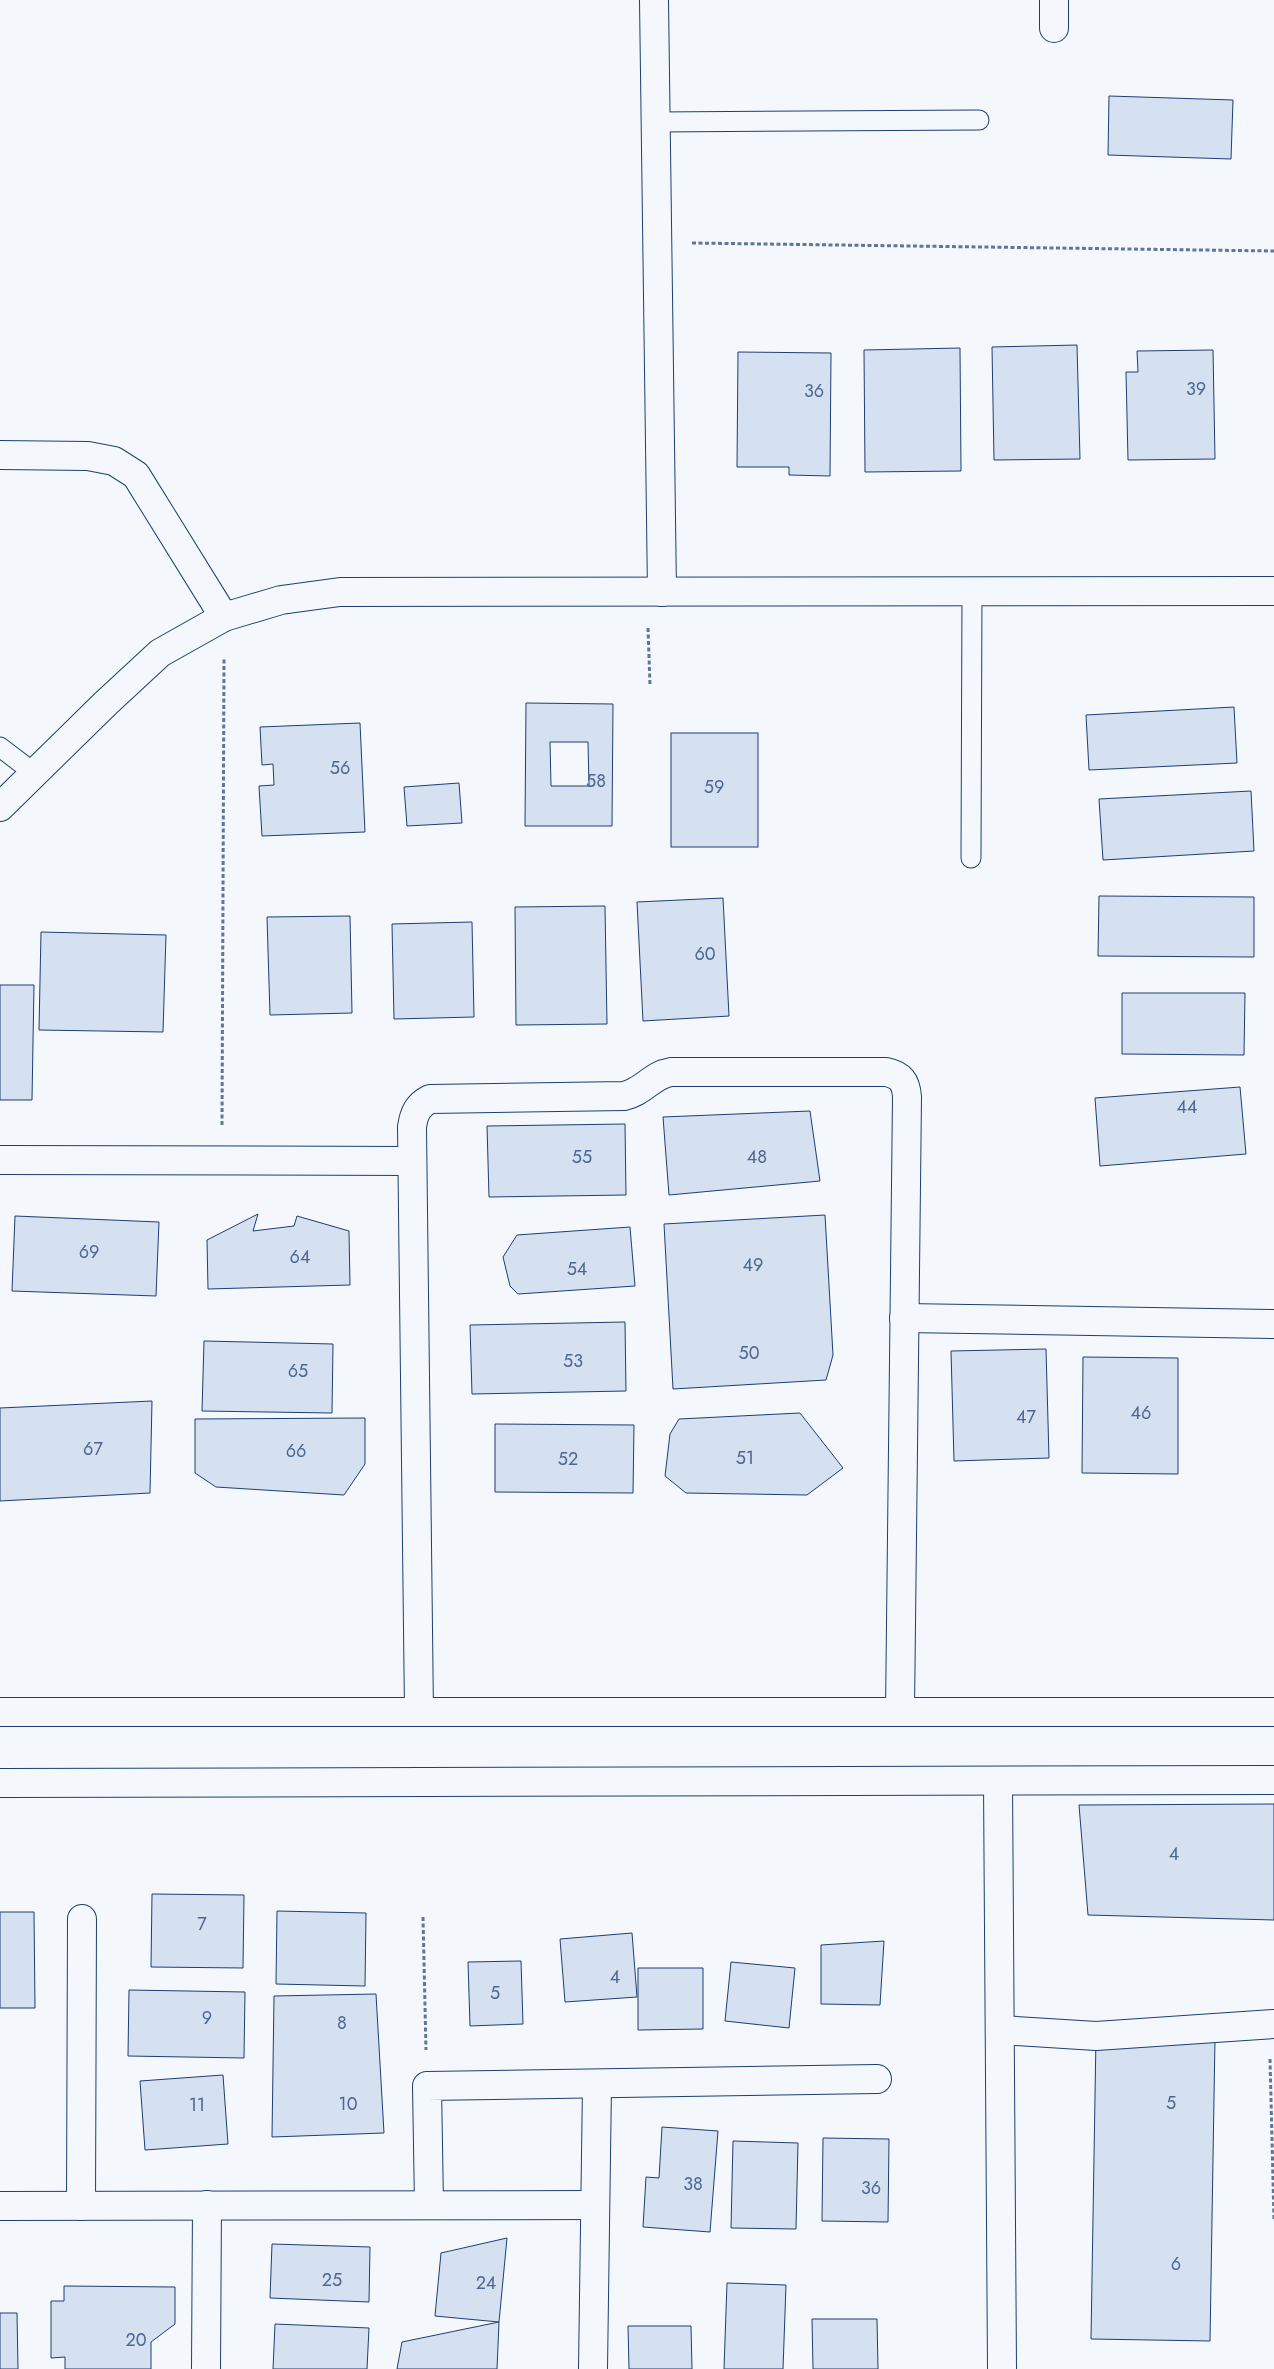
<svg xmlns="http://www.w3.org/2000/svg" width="1274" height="2369" font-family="Jost,sans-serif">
	<rect width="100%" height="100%" fill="#f4f7fb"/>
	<g fill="#d5e0f0" stroke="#1d3f73" fill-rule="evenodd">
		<path d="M1109,96L1233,100L1231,159L1108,155Z"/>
		<path d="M1077,345L1080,459L994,460L992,347Z"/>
		<path d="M960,348L961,471L865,472L864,350Z"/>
		<path d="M1213,350L1215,459L1128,460L1126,372H1138L1137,351Z"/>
		<path d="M738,352L831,353L830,476L789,475V467H737Z"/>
		<path d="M526,703L613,704L612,826H525ZM550,742H588L589,786H551Z"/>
		<path d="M1234,707L1237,763L1089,770L1086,715Z"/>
		<path d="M360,723L365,832L262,836L259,786L274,785L273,764L262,765L260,727Z"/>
		<rect x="671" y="733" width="87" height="114"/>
		<path d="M459,783L462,823L407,826L404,787Z"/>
		<path d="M1251,791L1254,851L1103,860L1099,799Z"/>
		<path d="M1099,896L1254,897V957L1098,956Z"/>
		<path d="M723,898L729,1016L643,1021L637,902Z"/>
		<path d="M605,906L607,1024L516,1025L515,907Z"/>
		<path d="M350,916L352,1013L270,1015L267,917Z"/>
		<path d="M472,922L474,1017L394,1019L392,924Z"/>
		<path d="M41,932L166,935L163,1032L39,1030Z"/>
		<path d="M0,985H34L32,1100H0Z"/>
		<path d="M1122,993H1245L1244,1055L1122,1054Z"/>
		<path d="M1240,1087L1246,1154L1100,1166L1095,1098Z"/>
		<path d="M810,1111L820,1181L669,1195L663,1117Z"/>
		<path d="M625,1124L626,1195L489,1197L487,1126Z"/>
		<path d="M258,1214L253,1231L294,1226L297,1216L349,1231L350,1285L208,1289L207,1240Z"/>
		<path d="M825,1215L833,1355L826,1380L673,1389L664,1224Z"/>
		<path d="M15,1216L159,1222L156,1296L12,1291Z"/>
		<path d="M630,1227L635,1286L518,1294L510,1286L503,1257L517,1235Z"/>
		<path d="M625,1322L626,1391L472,1394L470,1325Z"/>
		<path d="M204,1341L333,1344L332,1413L202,1411Z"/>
		<path d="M1046,1349L1049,1458L954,1461L951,1351Z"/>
		<path d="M1083,1357L1178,1358V1474L1082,1473Z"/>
		<path d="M152,1401L150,1493L0,1501V1408Z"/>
		<path d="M800,1413L843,1468L807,1495L686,1493L665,1476L670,1434L679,1419Z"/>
		<path d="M365,1418V1464L344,1495L216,1487L195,1473V1419Z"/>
		<path d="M495,1424L634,1425L633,1493L495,1492Z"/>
		<path d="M1274,1804V1920L1088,1915L1079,1805Z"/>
		<path d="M152,1894L244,1895L243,1968L151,1967Z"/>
		<path d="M277,1911L366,1913L365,1986L276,1984Z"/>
		<path d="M0,1912H34L35,2008H0Z"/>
		<path d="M632,1933L637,1997L565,2002L560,1939Z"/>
		<path d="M884,1941L880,2005L821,2004V1945Z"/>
		<path d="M521,1961L523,2024L470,2026L468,1962Z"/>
		<path d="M731,1962L795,1968L789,2028L725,2021Z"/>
		<path d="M638,1968H703V2029L638,2030Z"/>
		<path d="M129,1990L245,1992L244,2058L128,2056Z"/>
		<path d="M376,1994L384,2133L272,2137L274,1996Z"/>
		<path d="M1096,2036L1215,2038L1210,2341L1091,2339Z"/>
		<path d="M223,2075L228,2144L145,2150L140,2081Z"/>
		<path d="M662,2127L718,2131L710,2232L643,2227L646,2177L659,2178Z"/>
		<path d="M823,2138L889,2139L888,2222L822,2221Z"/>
		<path d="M733,2141L798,2143L796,2229L731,2228Z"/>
		<path d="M507,2238L499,2322L435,2316L441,2253Z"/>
		<path d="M272,2244L370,2247L369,2302L270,2298Z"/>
		<path d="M727,2283L786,2285L783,2369H724Z"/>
		<path d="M64,2286L175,2287V2324L151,2342V2369H65V2357L51,2358V2301H64Z"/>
		<path d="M0,2313H17L18,2369H0Z"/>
		<path d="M812,2319H877L878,2369H813Z"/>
		<path d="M499,2322L497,2369H397L402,2342Z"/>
		<path d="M275,2324L369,2328L367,2369H273Z"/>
		<path d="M628,2326H691L692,2369H629Z"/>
	</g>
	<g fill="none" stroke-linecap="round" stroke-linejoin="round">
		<g stroke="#1d3f73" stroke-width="21">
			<g id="lane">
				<path d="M656,122L979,120"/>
				<path d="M0,747L34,773"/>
				<path d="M971,858L972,592"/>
			</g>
		</g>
		<g stroke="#1d3f73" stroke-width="30">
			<g id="street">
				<path d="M654,0L662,592"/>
				<path d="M1054,0V28"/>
				<path d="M0,455L88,456L114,461L136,475L224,617"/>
				<path d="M0,807L106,703L160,653L224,617L281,600L340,592L1274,591"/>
				<path d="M0,1160L412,1161"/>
				<path d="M904,1318L1274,1324"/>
				<path d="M419,1712L412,1127C414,1113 418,1105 430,1099L624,1096C643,1092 652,1075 671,1072H886C901,1075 906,1082 907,1097L900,1712"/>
				<path d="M998,1782L1002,2369"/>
				<path d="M1000,2030L1096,2036L1274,2024"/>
				<path d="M429,2205L427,2086L877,2079"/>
				<path d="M0,2206L595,2205"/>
				<path d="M81,2206L82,1919"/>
				<path d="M206,2369L207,2205"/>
				<path d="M593,2369L597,2084"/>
			</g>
		</g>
		<g stroke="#1d3f73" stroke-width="30">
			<g id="secondary">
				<path d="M0,1712H1274"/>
				<path d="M0,1783L1274,1780"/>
			</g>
		</g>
		<g stroke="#5e769c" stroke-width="3" stroke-dasharray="4 2.5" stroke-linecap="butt">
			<path d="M692,243L1274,251"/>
			<path d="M648,628L650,685"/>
			<path d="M222,1125L224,659"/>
			<path d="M423,1917L426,2050"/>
			<path d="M1270,2059L1274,2219"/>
		</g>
		<use href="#lane" stroke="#f4f7fb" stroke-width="19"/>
		<use href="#street" stroke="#f4f7fb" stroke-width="28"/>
		<use href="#secondary" stroke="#f4f7fb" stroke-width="28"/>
	</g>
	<g text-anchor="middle" stroke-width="4" stroke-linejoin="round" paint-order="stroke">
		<g font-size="18" fill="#4b6792">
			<text x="1196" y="395">39</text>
			<text x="814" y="397">36</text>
			<text x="340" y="774">56</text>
			<text x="596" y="787">58</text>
			<text x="714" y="793">59</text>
			<text x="705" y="960">60</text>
			<text x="1187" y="1113">44</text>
			<text x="582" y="1163">55</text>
			<text x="757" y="1163">48</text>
			<text x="89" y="1258">69</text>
			<text x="300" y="1263">64</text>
			<text x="753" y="1271">49</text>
			<text x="577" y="1275">54</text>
			<text x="749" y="1359">50</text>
			<text x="573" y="1367">53</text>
			<text x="298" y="1377">65</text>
			<text x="1141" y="1419">46</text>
			<text x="1026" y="1423">47</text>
			<text x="93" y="1455">67</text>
			<text x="296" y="1457">66</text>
			<text x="745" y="1464">51</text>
			<text x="568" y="1465">52</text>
			<text x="1174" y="1860">4</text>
			<text x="202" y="1930">7</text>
			<text x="615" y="1983">4</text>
			<text x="495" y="1999">5</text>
			<text x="207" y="2024">9</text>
			<text x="342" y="2029">8</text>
			<text x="1171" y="2109">5</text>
			<text x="348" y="2110">10</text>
			<text x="197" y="2111">11</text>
			<text x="693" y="2190">38</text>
			<text x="871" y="2194">36</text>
			<text x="1176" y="2270">6</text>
			<text x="332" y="2286">25</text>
			<text x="486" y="2289">24</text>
			<text x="136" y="2346">20</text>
		</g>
	</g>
</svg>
